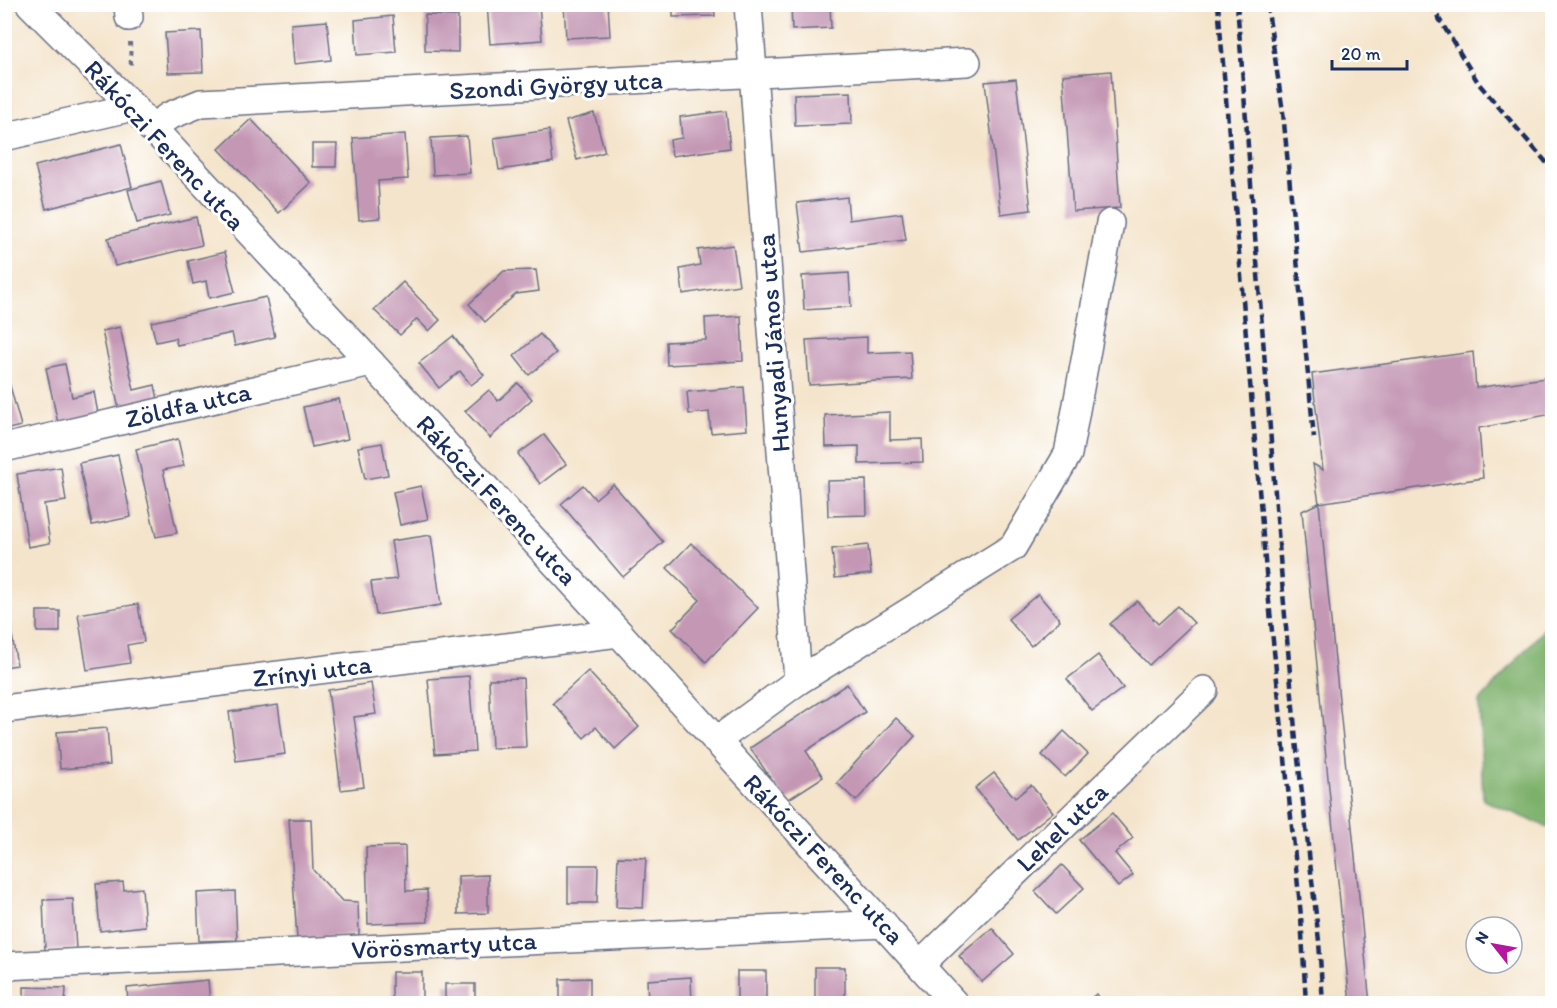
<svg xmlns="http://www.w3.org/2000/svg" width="1557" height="1008" font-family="Itim,sans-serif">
	<rect width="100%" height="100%" fill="#fff"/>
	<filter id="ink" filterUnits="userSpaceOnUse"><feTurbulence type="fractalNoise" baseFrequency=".0167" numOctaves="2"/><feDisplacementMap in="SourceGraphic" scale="12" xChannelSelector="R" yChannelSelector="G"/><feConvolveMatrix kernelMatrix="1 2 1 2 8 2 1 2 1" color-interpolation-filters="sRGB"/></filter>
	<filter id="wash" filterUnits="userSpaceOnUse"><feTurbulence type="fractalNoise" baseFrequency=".008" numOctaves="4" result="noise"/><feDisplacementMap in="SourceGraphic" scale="24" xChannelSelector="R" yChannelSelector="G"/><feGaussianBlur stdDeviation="1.35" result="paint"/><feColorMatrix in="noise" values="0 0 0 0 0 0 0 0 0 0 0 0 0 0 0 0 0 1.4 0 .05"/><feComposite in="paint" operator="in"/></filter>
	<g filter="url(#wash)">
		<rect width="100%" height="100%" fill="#f4e4cb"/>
		<path fill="#7db06b" stroke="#4c7064" stroke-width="1.5" d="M1552,620V829L1483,800L1479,702Z"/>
		<g id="blocks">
			<g fill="#c498b5">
				<path d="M487,4H539L542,40L490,44Z"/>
				<path d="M564,4H608L610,36L566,38Z"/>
				<path d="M673,4H714L715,16L673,17Z"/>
				<path d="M791,4H830L831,28L792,30Z"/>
				<path d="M425,15L458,16V52L425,51Z"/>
				<path d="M393,16L396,52L357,55L355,20Z"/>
				<path d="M327,21L331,60L294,64L291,24Z"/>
				<path d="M201,31L203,72L168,73L165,33Z"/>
				<path d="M1111,71L1120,208L1073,211L1063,75Z"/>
				<path d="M1016,79L1031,210L1001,214L985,82Z"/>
				<path d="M851,92L852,124L795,126L794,94Z"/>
				<path d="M726,111L730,148L672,156L670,140L682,138L680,117Z"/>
				<path d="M594,113L605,152L577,160L566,121Z"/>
				<path d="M251,119L311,183L279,213L219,149Z"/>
				<path d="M549,130L553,162L499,170L494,138Z"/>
				<path d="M405,134L408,179L378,181L380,218L359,220L353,138Z"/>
				<path d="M467,136L470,173L433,175L431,138Z"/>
				<path d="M121,144L132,187L46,209L35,166Z"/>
				<path d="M312,144H337L336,167H312Z"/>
				<path d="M161,181L170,215L137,223L128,190Z"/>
				<path d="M847,197L849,220L902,213L906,240L803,252L797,203Z"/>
				<path d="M196,217L202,245L115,266L108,238Z"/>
				<path d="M733,245L739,285L683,294L680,269L700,265L698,250Z"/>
				<path d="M225,252L235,292L209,298L206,281L193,284L188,261Z"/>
				<path d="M536,270L539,291L516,294L485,322L469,304L504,271Z"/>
				<path d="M849,273L851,307L804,310L802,276Z"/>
				<path d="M403,282L440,320L429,331L417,319L400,335L374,310Z"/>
				<path d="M266,297L275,337L235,346L232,333L177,345L175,338L156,342L151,322Z"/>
				<path d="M741,316L743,361L667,365L666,342L706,340L705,318Z"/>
				<path d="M120,327L134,390L155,385L159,405L120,414L102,331Z"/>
				<path d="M540,334L556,353L529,375L514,356Z"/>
				<path d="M453,336L484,375L471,385L460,371L439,388L419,363Z"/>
				<path d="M867,337V353L910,351L912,379L809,385L806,340Z"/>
				<path d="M1473,352L1476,388L1552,377V414L1479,428L1483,478L1319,503L1313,464L1323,470L1312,374Z"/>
				<path d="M65,364L72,397L94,392L99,419L59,428L46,368Z"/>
				<path d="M9,382L21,426L4,430V383Z"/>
				<path d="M518,383L532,399L490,438L465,411L489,390L498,401Z"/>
				<path d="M744,387L747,430L711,433L709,412L689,414L687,392Z"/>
				<path d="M339,399L348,439L312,447L303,407Z"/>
				<path d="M890,412V440L922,439L923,462L859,464V446L826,447L825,415Z"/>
				<path d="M544,435L566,464L540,484L518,454Z"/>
				<path d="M178,439L184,466L163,470L177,533L156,537L136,449Z"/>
				<path d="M382,443L388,475L365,479L358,447Z"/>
				<path d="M118,455L131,517L92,525L79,463Z"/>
				<path d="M61,467L66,501L44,504L50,543L28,547L17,474Z"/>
				<path d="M866,480L867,515L828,516L827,481Z"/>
				<path d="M613,484L663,542L623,577L561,504L583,485L595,499Z"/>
				<path d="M421,486L428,519L400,525L393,492Z"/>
				<path d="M1319,503L1370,1004H1350L1302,511Z"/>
				<path d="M431,535L441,605L376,615L371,582L397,579L391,541Z"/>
				<path d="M691,543L758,608L706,662L672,629L700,600L667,568Z"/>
				<path d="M868,545L871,574L835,578L832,549Z"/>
				<path d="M1038,594L1060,620L1031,646L1008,619Z"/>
				<path d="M1137,601L1158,624L1178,606L1194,623L1149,665L1110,624Z"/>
				<path d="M138,604L144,642L127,645L130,663L87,670L78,614Z"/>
				<rect x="37" y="611" width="23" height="21"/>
				<path d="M10,624L17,665L4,667V625Z"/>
				<path d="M1098,655L1123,688L1092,711L1067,679Z"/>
				<path d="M588,671L639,727L615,749L596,727L584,738L553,703Z"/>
				<path d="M469,676L475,751L435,754L428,679Z"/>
				<path d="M523,678L526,747L492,748L489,679Z"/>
				<path d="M371,683L376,714L354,717L364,787L341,790L328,690Z"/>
				<path d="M847,684L865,712L806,751L823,777L786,801L750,748Z"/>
				<path d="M278,705L285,754L236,761L229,712Z"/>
				<path d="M896,718L915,736L856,801L837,783Z"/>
				<path d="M107,728L110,765L60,769L57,732Z"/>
				<path d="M1064,731L1088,754L1065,777L1042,755Z"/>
				<path d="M994,773L1015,798L1031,785L1053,812L1018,840L975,788Z"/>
				<path d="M1112,813L1133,838L1115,853L1133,875L1118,887L1079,840Z"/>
				<path d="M289,819H311L313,870L342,901L358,902L359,935L297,939Z"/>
				<path d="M405,846L406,891L427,890L428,922L368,924L366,847Z"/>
				<path d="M618,857L646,858L643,908L616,907Z"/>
				<path d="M568,865H598L597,903H568Z"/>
				<path d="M1062,865L1084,888L1056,914L1035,891Z"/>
				<path d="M488,875V913L458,914V876Z"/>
				<path d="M123,882L124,890L142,888L145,926L100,931L96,884Z"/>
				<path d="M235,891L237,940L199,941L197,893Z"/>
				<path d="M73,899L76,949L45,951L43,900Z"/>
				<path d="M992,928L1014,954L982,982L959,956Z"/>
				<rect x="815" y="967" width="30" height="37"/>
				<rect x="737" y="971" width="29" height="33"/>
				<rect x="392" y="972" width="30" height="32"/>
				<path d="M691,977L692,1004H648L647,980Z"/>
				<path d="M590,978V1004H560V979Z"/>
				<path d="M208,980L210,1004H128L127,988Z"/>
				<rect x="445" y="984" width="30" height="20"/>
				<path d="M24,987L66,988L65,1004H24Z"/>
				<path d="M1096,994L1103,1004H1084Z"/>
			</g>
		</g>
	</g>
	<g filter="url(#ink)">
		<use href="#blocks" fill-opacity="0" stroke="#676e84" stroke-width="1.5"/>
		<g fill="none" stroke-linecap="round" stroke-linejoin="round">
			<g stroke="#676e84" stroke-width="30">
				<g id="minor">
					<path d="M30,4L133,107L371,363L619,633L955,1004"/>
					<path d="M128,4L129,17"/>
					<path d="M151,128L169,116L201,103L967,62"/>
					<path d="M4,137L133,107"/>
					<path d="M4,448L371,363"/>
					<path d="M798,681L1013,547L1068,454L1110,223"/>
					<path d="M4,709L619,633"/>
					<path d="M716,741L798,681L748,4"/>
					<path d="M921,964L1204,690"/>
					<path d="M4,966L884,924"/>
				</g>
			</g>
			<path stroke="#676e84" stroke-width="4" stroke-dasharray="4.5 4.5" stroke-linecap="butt" d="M130,42L131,68"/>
			<use href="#minor" stroke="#fff" stroke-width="27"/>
			<g stroke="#1b2f5e" stroke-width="4.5" stroke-dasharray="9 4.5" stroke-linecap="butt">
				<path d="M1218,4L1266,572L1301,916L1306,1004"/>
				<path d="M1237,4L1281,570L1296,741L1319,941L1323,1004"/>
				<path d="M1267,4L1283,112L1314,438"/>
				<path d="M1430,4L1479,84L1552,169"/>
			</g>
		</g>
	</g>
	<g text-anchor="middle" stroke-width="6" stroke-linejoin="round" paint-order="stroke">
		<g font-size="26" fill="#1b2f5e" stroke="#fff">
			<text transform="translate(556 85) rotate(-3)" y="9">Szondi György utca</text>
			<text transform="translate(165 145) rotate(47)" y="9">Rákóczi Ferenc utca</text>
			<text transform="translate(773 343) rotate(-94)" y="9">Hunyadi János utca</text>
			<text transform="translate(188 405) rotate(-13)" y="9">Zöldfa utca</text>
			<text transform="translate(497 500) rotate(47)" y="9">Rákóczi Ferenc utca</text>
			<text transform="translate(312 671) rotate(-7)" y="9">Zrínyi utca</text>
			<text transform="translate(1062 827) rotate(-44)" y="9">Lehel utca</text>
			<text transform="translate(824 859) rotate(47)" y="9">Rákóczi Ferenc utca</text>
			<text transform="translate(444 945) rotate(-3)" y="9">Vörösmarty utca</text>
		</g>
	</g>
	<rect width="1557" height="1008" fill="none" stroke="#fff" stroke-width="24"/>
	<g transform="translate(1494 945) rotate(301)"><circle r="28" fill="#ffffff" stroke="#a4acbf" stroke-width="1.5"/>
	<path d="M0-4.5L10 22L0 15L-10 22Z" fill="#b5179e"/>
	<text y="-9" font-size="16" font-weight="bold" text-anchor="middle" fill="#1b2f5e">N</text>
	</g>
	<path d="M1332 60v9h75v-9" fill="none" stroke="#1b2f5e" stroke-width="3"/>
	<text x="1341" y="60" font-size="18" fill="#1b2f5e" stroke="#ffffff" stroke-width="4.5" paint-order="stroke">20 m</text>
</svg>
